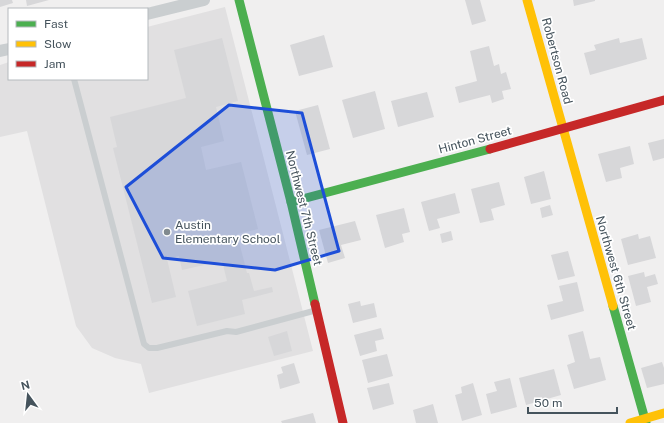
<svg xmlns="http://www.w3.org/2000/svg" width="664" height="423" font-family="'Public Sans',sans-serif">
	<rect width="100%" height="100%" fill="#f0efef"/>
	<path fill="#e1e0e1" d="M225,7L313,351L149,393L141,364L115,358L92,348L76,326L27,131L0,137V65L9,62V79H147V27Z"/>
	<g fill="#d7d7d9">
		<path d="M0,0H12L13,3L0,7Z"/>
		<path d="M26,0H49L27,6Z"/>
		<path d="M465,0H480L486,21L472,25Z"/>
		<path d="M573,0H595V1L574,6Z"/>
		<path d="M324,35L333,67L299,76L290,45Z"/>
		<path d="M222,38L238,101L216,107L224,141L201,147L206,170L241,162L258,229L237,234L247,273H249L254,291L272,287L273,292L242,300L245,314L197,326L188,291L227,281L222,261L182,270L179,256L167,259L176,297L152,303L113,148L117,147L110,117L186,98L174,50Z"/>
		<path d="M619,38L620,43L642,38L647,59L590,75L584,53L596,50L594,45Z"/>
		<path d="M489,46L494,66L499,64L501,74L506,72L511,89L502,91L504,99L492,103L490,95L459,103L455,87L477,81L470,51Z"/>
		<path d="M375,91L385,129L353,138L342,100Z"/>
		<path d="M427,92L434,117L398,127L391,101Z"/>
		<path d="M318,105L330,149L307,155L295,111Z"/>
		<path d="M664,139V158L653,161L648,143Z"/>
		<path d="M630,146L634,164L620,168L622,178L606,182L598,154Z"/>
		<path d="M544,171L551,199L531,204L524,177Z"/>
		<path d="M499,182L505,205L491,209L494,220L480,223L471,189Z"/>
		<path d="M455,193L460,213L437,219L440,228L429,231L421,202Z"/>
		<path d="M550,205L553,215L542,218L540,208Z"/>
		<path d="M404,208L410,232L402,234L404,242L385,248L376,215Z"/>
		<path d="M355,221L361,240L341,245L345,258L328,263L319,230Z"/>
		<path d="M451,231L453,240L442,243L440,234Z"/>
		<path d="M638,234L639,239L650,236L656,258L628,265L621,239Z"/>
		<path d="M568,251L575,276L558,280L551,255Z"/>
		<path d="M644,272L645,277L655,274L658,284L647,287L651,302L636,306L628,276Z"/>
		<path d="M577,282L584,311L551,320L547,305L563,301L559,286Z"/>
		<path d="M360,301L361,306L374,303L377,317L353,323L348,304Z"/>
		<path d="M381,328L384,339L375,341L377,351L360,356L354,335Z"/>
		<path d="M287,331L292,351L274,356L268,337Z"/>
		<path d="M583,331L590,359L600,357L606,380L574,389L567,365L575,362L568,335Z"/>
		<path d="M387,354L393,376L368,383L362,360Z"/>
		<path d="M662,362L664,368V384L647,388L641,368Z"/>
		<path d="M294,363L300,383L280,389L277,375L283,373L281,367Z"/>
		<path d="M554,369L561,395L526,405L519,378Z"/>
		<path d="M510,378L517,407L491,414L486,394L497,391L494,382Z"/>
		<path d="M389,383L394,404L373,410L367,388Z"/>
		<path d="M473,383L482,415L462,421L455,395L462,393L461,387Z"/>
		<path d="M433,404L438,423H416L413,410Z"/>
		<path d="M313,413L316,423H282L281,421Z"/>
	</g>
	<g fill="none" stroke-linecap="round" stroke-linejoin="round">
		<path stroke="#caced0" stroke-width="6" d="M74,79L144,344L149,348H157L227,331L236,332L317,310"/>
		<g stroke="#caced0" stroke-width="12">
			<path d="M147,14L204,0"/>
			<path d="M0,51L9,49"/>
		</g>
		<g stroke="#4caf50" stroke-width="9">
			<path d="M239,0L291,202L315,304"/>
			<path d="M291,202L490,149"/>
			<path d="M613,306L646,423"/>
		</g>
		<g stroke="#ffc107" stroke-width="9">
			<path d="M527,0L613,306"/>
			<path d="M630,423L664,413"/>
		</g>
		<g stroke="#c62828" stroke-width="9">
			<path d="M490,149L664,100"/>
			<path d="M315,304L343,423"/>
		</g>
	</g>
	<path fill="#1d4ed8" fill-opacity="0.2" stroke="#1d4ed8" stroke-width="3" stroke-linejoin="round" d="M229,105L302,113L339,251L275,270L163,258L126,187Z"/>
	<circle fill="#818a8f" stroke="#fff" stroke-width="1.5" cx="167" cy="232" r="4"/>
	<g text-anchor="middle" stroke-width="3.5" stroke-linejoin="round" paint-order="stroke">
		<g font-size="12" fill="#45535c" stroke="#fff">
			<text transform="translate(557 61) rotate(75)" y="4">Robertson Road</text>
			<text transform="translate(475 140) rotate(-15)" y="4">Hinton Street</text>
			<text transform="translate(304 208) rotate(76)" y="4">Northwest 7th Street</text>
			<text transform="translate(616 273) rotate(74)" y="4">Northwest 6th Street</text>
		</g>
		<g font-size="12" fill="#45535c" stroke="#fff" text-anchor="start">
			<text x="175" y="229">Austin<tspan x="175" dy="14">Elementary School</tspan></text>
		</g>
	</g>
	<rect x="8" y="8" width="140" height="72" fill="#ffffff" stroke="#b5babe"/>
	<rect x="16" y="21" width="20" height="6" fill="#4caf50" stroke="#b5babe"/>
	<text x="44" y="28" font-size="12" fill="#45535c">Fast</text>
	<rect x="16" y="41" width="20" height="6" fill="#ffc107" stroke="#b5babe"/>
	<text x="44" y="48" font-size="12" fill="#45535c">Slow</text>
	<rect x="16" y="61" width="20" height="6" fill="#c62828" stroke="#b5babe"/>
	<text x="44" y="68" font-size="12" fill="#45535c">Jam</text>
	<g transform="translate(28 395) rotate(345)" stroke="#ffffff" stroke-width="3" paint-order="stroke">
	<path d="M0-3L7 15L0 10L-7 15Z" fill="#45535c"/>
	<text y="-6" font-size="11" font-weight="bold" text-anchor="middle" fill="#45535c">N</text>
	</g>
	<path d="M528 407v6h89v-6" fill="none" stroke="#45535c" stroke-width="2"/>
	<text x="534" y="407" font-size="12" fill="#45535c" stroke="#ffffff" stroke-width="3" paint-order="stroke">50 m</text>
</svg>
